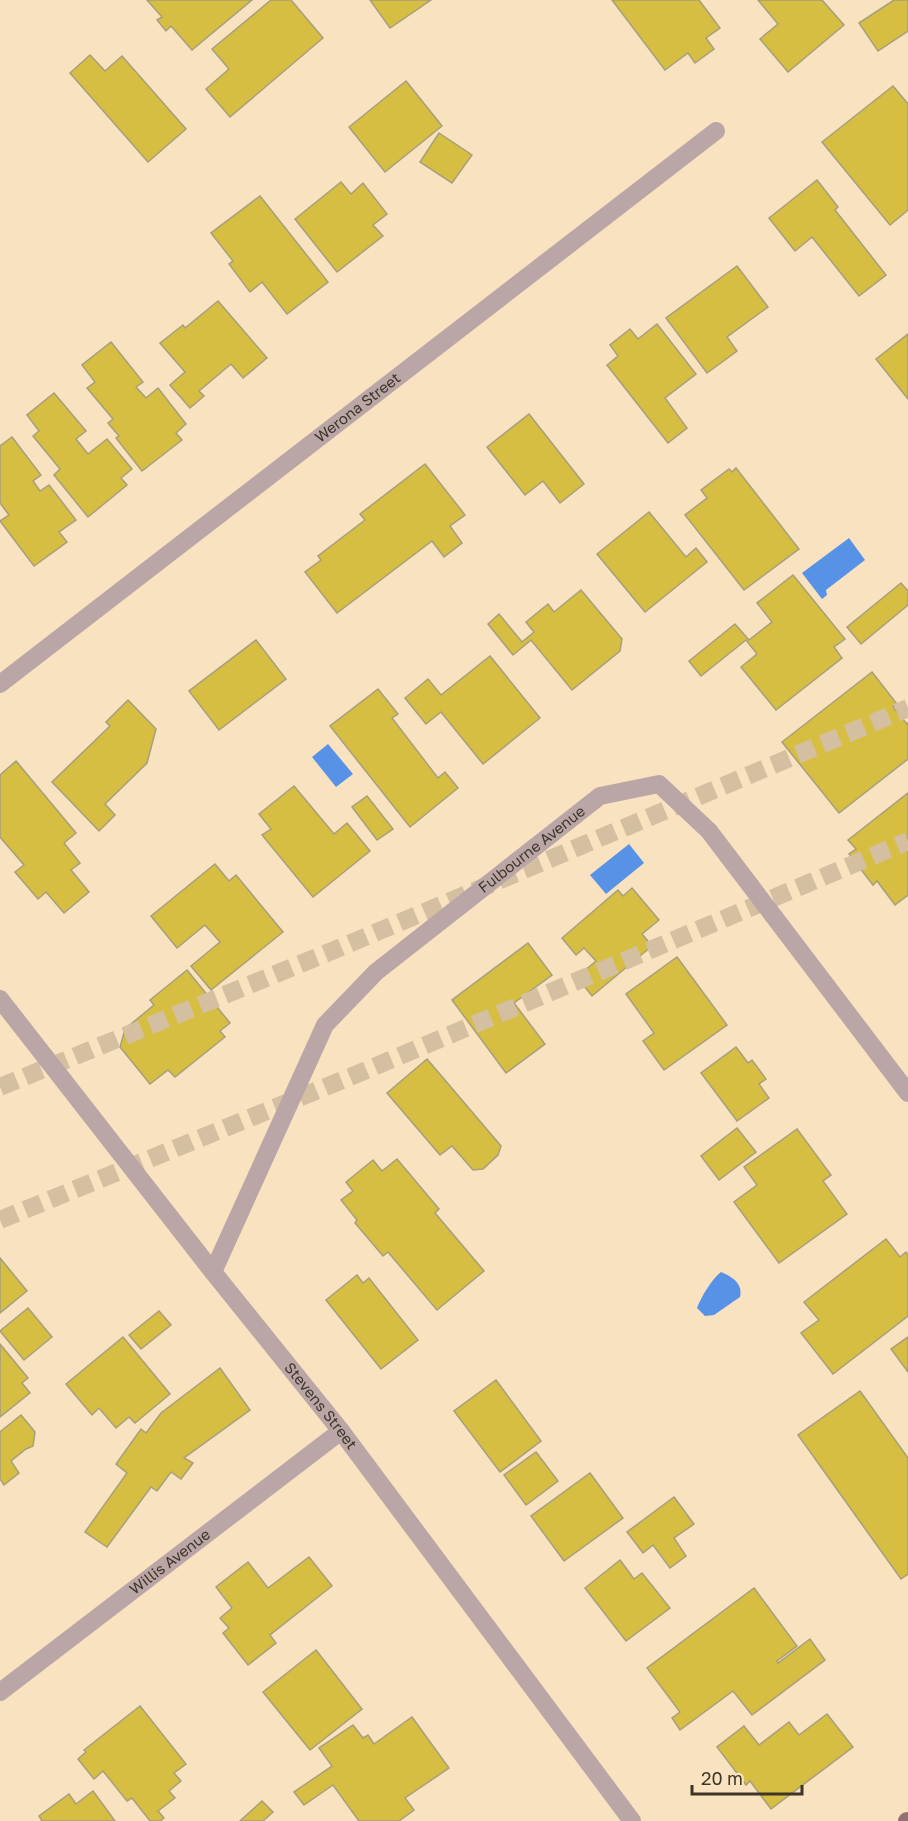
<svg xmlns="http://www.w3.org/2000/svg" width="908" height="1821" font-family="'Golos Text',sans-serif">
	<rect width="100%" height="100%" fill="#f9e2c0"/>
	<g fill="#5792e7">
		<path d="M849,538L865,560L826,590L827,595L822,599L802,573Z"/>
		<path d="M328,744L353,774L336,787L312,757Z"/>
		<path d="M629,844L644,863L606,894L590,875Z"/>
		<path d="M721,1272C733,1277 743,1284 740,1297L714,1315L705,1316L697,1308C701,1297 712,1279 721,1272Z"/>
	</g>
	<g fill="#d6be42" stroke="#a79f7b" stroke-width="1.5">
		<path d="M147,0H252L192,50L171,26L166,31L157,20L162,17Z"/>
		<path d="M271,0H291L323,38L230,117L206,89L229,69L212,49Z"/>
		<path d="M370,0H431L390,28Z"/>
		<path d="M612,0H699L720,28L706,38L714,49L695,63L688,53L665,70Z"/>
		<path d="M758,0H822L844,25L788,72L760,39L778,24Z"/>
		<path d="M894,0H908V31L878,51L859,23Z"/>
		<path d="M90,55L105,71L122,56L186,129L148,162L70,73Z"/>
		<path d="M406,81L442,126L385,172L349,127Z"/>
		<path d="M893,86L908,104V210L890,225L822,142Z"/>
		<path d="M439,133L472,155L452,183L420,162Z"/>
		<path d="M817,180L838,207L835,210L886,275L859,296L812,237L795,251L769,218Z"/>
		<path d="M341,182L351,194L363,183L387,214L373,225L383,236L337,272L295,219Z"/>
		<path d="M260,196L328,282L287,314L262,282L250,292L229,264L233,261L211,233Z"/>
		<path d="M737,266L768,307L727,337L737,351L707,373L666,318Z"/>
		<path d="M218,301L267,358L243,378L231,364L199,391L204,396L190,408L170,385L185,372L160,343L183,325L185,328Z"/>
		<path d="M657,324L696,374L665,398L687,428L668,443L607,365L618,356L610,345L630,329L638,339Z"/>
		<path d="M908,334V399L876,359Z"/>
		<path d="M111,342L143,382L136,387L146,398L158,388L186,424L176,433L182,440L142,471L116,438L119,436L108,423L113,419L87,388L95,382L82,365Z"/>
		<path d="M54,393L86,431L76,439L88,454L107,439L132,469L121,478L127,485L88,517L54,475L60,469L33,436L39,431L27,415Z"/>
		<path d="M529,414L584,484L560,503L543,481L525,495L487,447Z"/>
		<path d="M12,437L41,475L33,481L40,491L49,485L76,520L59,532L67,542L34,566L0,521L9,515L0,503V446Z"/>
		<path d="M425,464L465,515L450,526L462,543L444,557L432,541L337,613L305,572L321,560L318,556L365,520L360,514Z"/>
		<path d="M736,468L799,549L744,590L685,515L707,498L701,490L729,469L732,472Z"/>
		<path d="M649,512L686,557L696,548L707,562L645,612L597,554Z"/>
		<path d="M793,575L845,639L834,647L842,658L776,710L741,667L757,654L746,640L701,676L689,661L735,624L749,640L772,622L757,603Z"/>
		<path d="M901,583L908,591V605L861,644L847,627Z"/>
		<path d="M581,590L622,639L620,651L572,690L531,640L513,655L488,624L499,614L522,642L534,632L526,622L548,604L554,612Z"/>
		<path d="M256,640L286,679L219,730L189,691Z"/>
		<path d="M490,656L540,718L483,764L441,712L426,724L405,698L428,679L441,695Z"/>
		<path d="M872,672L897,704L893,707L907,724L908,723V759L839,813L782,742Z"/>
		<path d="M378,689L398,714L392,718L438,778L445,772L458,788L410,827L330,726Z"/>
		<path d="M128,700L156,729L147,763L105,804L115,815L99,831L52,782L110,726L106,722Z"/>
		<path d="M16,761L76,833L64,843L80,863L71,870L89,892L64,913L46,892L38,899L15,872L24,865L0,837V775Z"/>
		<path d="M294,786L334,834L347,823L370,851L313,897L262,835L271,829L259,814Z"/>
		<path d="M908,793V895L895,905L877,881L873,885L849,854L856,849L848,840Z"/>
		<path d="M367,796L393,829L377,840L352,807Z"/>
		<path d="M215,864L229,881L236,875L283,932L211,990L191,966L220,942L205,925L177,948L151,916Z"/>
		<path d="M632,888L659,920L642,934L652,946L592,996L577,977L596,961L584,948L576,955L562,938L618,890L623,896Z"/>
		<path d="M528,943L552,975L514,1003L545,1044L506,1073L452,1000Z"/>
		<path d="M677,957L727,1025L664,1070L643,1041L654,1033L626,994Z"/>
		<path d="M187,970L230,1023L220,1031L225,1037L175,1077L168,1070L150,1084L120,1047L125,1029L154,1005L150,1000Z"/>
		<path d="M736,1047L748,1063L752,1060L766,1079L759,1084L769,1098L737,1121L701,1073Z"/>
		<path d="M427,1059L501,1146L498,1155L483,1169L473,1170L452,1146L440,1155L387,1093Z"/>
		<path d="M737,1128L756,1152L719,1180L701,1156Z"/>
		<path d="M797,1129L831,1175L823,1181L847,1214L779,1263L734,1202L757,1185L744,1167Z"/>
		<path d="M397,1159L439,1209L435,1213L484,1271L437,1310L388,1252L383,1256L355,1223L357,1220L341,1200L353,1191L346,1182L373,1160L382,1171Z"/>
		<path d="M886,1239L900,1257L906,1252L908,1255V1316L833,1374L801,1333L819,1320L804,1302Z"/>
		<path d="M0,1258L27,1291L0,1313Z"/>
		<path d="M357,1275L363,1283L369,1278L418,1340L381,1369L326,1300Z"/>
		<path d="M28,1308L52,1337L24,1360L0,1331Z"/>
		<path d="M159,1311L171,1325L141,1349L129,1335Z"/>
		<path d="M123,1337L170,1394L135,1423L129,1417L116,1428L99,1408L92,1415L66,1384Z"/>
		<path d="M908,1337V1372L891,1349Z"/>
		<path d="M0,1344L28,1378L22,1383L30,1393L0,1417Z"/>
		<path d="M220,1368L250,1410L184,1458L193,1463L181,1479L171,1472L157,1491L151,1487L107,1547L85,1532L127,1473L116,1464L141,1429L146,1433L161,1413Z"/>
		<path d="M496,1380L541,1441L500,1472L454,1411Z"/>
		<path d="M860,1391L908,1458V1574L901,1579L798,1435Z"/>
		<path d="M21,1415L35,1432L33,1446L26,1449L11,1461L19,1473L4,1485L0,1479V1432Z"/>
		<path d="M536,1452L558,1481L526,1505L504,1475Z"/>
		<path d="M590,1473L623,1518L564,1561L531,1516Z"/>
		<path d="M674,1497L694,1524L674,1538L686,1556L670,1568L653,1545L643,1553L627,1532Z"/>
		<path d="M309,1557L332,1586L270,1635L276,1643L248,1665L223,1633L229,1628L220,1618L232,1608L216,1587L248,1562L268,1588Z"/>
		<path d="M620,1560L634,1579L642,1573L670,1608L626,1641L585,1588Z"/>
		<path d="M754,1588L797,1646L777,1661L778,1663L810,1639L825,1660L752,1715L733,1691L680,1730L672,1718L680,1712L647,1668Z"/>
		<path d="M316,1650L362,1709L310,1750L263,1692Z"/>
		<path d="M140,1706L186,1764L174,1773L181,1781L169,1791L175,1798L158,1811L164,1818L160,1821H150L132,1798L127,1801L103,1771L94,1779L78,1759L86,1752L84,1750Z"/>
		<path d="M827,1714L853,1747L771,1809L750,1781L746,1785L717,1747L744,1726L759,1745L789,1722L799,1735Z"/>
		<path d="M412,1717L449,1768L405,1798L414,1810L399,1821H359L333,1785L304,1805L294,1792L332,1766L319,1748L353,1725L363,1738L368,1735L374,1744Z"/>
		<path d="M93,1791L115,1821H42L39,1816L69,1794L76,1804Z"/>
		<path d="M262,1801L273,1812L263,1821H240Z"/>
	</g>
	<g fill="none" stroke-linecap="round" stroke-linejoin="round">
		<g stroke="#d4bfa1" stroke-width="18" stroke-dasharray="18 9" stroke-linecap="butt">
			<path d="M0,1087L332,951L908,708"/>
			<path d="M0,1220L350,1077L908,841"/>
		</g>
		<g stroke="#baa6a6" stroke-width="18">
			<path id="s1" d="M0,684L716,131"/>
			<path id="s2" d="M0,999L213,1272L341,1431L632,1821"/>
			<path id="s3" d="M213,1272L325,1025L376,972L600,796L659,784L709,831L908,1093"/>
			<path id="s4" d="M0,1692L341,1431"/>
		</g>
		<path stroke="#937071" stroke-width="18" d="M907,1821H908"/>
	</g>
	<g text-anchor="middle" stroke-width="6" stroke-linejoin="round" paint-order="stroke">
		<g font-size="15" fill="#3e3527" stroke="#f9e2c0">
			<text dy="5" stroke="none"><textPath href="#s1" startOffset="452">Werona Street</textPath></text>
			<text dy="5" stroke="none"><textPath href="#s3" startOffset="543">Fulbourne Avenue</textPath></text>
			<text dy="5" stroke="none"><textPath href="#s2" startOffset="518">Stevens Street</textPath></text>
			<text dy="5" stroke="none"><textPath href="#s4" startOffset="214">Willis Avenue</textPath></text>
		</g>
	</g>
	<path d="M692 1785v9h110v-9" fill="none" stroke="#3e3527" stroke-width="3"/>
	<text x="701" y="1785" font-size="18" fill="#3e3527" stroke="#f9e2c0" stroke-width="4.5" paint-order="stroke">20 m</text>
</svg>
